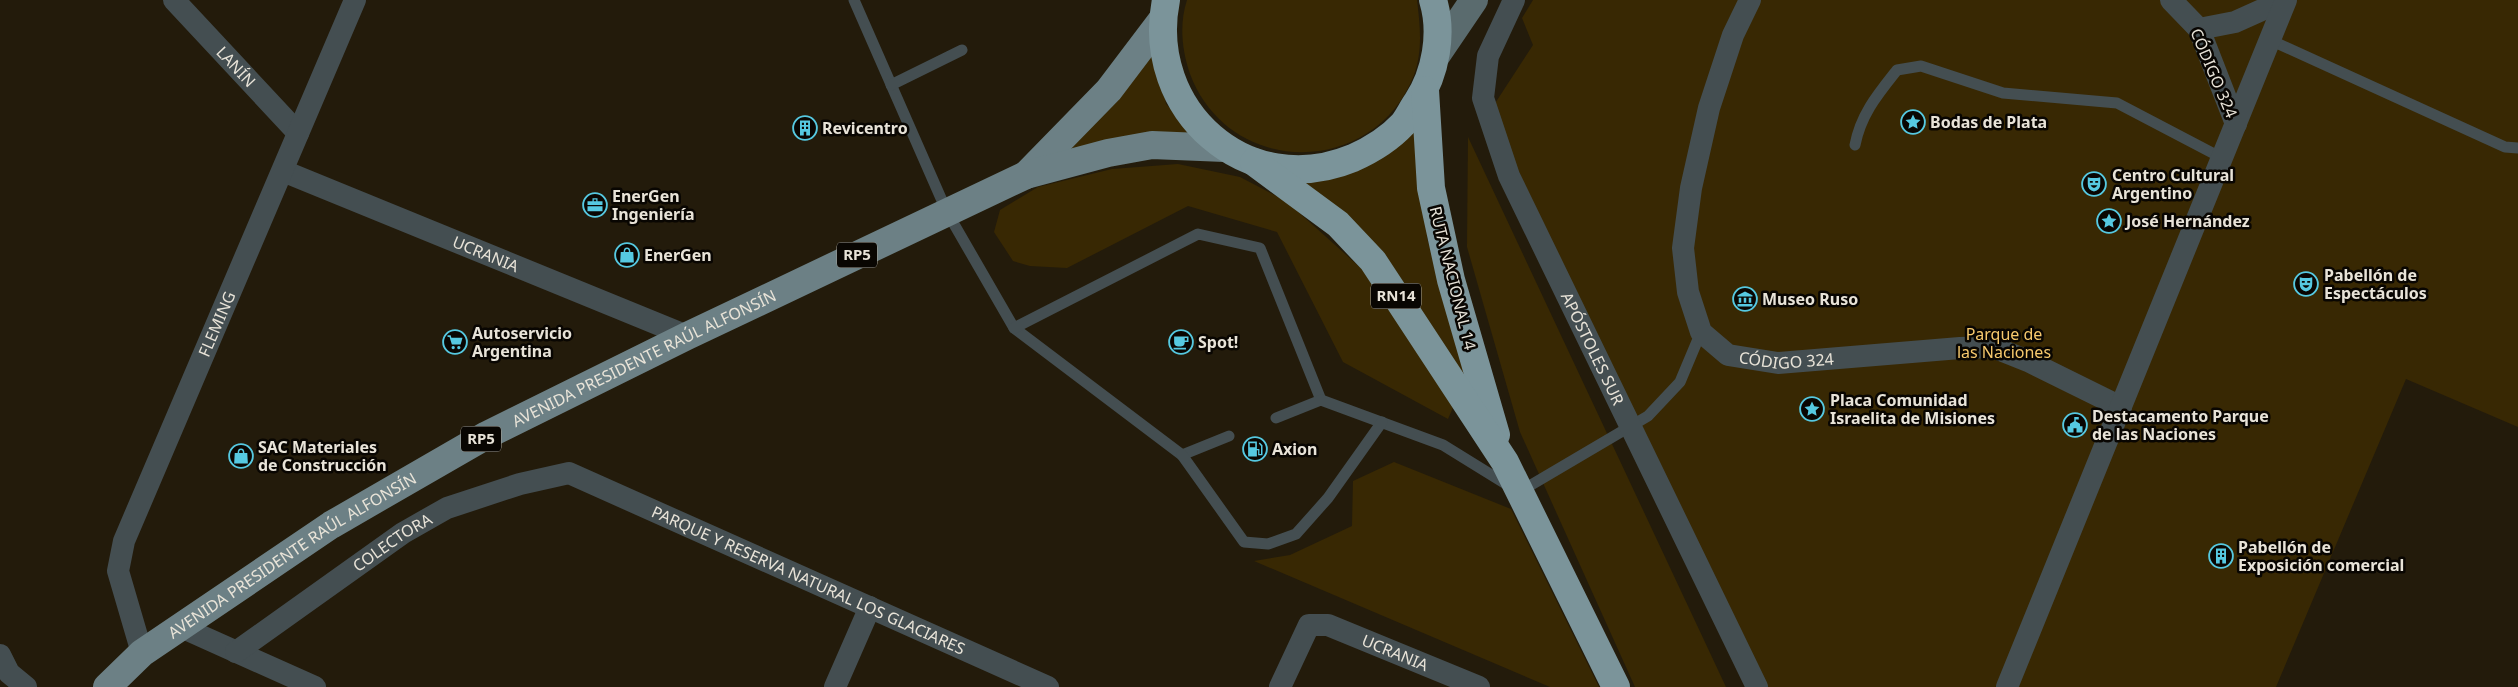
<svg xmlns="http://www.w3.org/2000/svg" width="2518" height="687" font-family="'Noto Sans',sans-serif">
	<rect width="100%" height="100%" fill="#231b0b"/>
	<g fill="#382803">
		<path d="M1187,0H1417C1420,25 1423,50 1414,75C1374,178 1229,178 1190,74C1182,51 1179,24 1187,0Z"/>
		<path d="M1533,0H2518V427L2406,379L2276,687H1763L1490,111L1533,45L1522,18Z"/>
		<path d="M1156,48L1166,104L1202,141L1059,155Z"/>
		<path d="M1422,121L1427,238L1470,385L1384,253L1298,180Z"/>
		<path d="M1468,137L1726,687H1635L1520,432L1467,247Z"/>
		<path d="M1178,164L1240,177L1286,201L1363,270L1454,405L1448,419L1343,362L1277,232L1188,206L1067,268L1030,266L1013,261L994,232L1000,210L1038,187L1112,169Z"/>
		<path d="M1394,462L1511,509L1599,687H1550L1254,561L1290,555L1352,526L1353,481Z"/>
	</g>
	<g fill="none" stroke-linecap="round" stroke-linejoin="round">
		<g stroke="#444e51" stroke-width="11">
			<path d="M854,0L947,212L1014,328L1182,455L1229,436"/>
			<path d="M2270,40L2505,147L2518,148"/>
			<path d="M891,85L962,50"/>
			<path d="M1855,145C1861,114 1878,94 1897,70L1921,66L2003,93L2117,103L2222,158"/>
			<path d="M1014,328L1198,234L1260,248L1321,400"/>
			<path d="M1276,418L1321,400L1443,445L1519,492L1648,416L1680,382L1701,332"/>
			<path d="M1182,455L1244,542L1268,544L1296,534L1328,498L1382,422"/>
		</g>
		<g stroke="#444e51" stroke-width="22">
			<path id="s1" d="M174,0L298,133"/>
			<path id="s2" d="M1514,0L1488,56L1483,98L1509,176L1757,687"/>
			<path id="s3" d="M1750,0L1733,35L1709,108L1691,188L1683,248L1688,292L1701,332L1728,355L1778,363L1960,348L1993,347L2028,361L2121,407"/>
			<path d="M2171,0L2199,29L2236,124"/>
			<path d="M2199,29L2235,22L2284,0"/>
			<path id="s4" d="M283,171L687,336"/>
			<path d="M181,627L315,687"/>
			<path id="s5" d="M236,652L403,533L447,508L520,484L569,473L1048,687"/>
			<path id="s6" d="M142,653L118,571L124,541L355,0"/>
			<path d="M0,655L9,673L26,687"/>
			<path d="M835,687L870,607"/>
			<path id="s7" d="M1280,687L1309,625H1328L1479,687"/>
			<path d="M2007,687L2286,0"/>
		</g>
		<path stroke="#5a6b6e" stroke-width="28" d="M1436,56L1474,0"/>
		<g stroke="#6c8085" stroke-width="28">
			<path d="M1026,175L1109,90L1162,20"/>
			<path id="s8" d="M107,687L142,653L331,525L487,435L687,336L1026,175L1108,153L1152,145L1225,148"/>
		</g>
		<g stroke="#7b949a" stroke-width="28">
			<path d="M1166,0C1144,110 1247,202 1353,158C1371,150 1389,139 1403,124C1408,118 1412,109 1417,102C1436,73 1443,33 1433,0"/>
			<path d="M1425,90L1431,188L1451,280L1496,435"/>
			<path d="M1254,162L1338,224L1373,261L1505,462L1616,687"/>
		</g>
	</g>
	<defs>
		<g id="sight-ring" transform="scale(1.25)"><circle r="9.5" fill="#090602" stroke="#56c9e1" stroke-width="1.5"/><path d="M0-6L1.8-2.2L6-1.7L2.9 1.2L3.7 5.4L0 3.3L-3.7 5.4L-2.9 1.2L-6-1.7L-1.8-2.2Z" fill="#56c9e1"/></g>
		<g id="building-ring" transform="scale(1.25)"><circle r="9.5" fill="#090602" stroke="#56c9e1" stroke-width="1.5"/><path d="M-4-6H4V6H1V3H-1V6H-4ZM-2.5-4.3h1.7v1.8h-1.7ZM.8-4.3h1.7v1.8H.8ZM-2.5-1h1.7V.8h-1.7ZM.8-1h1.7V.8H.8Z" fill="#56c9e1"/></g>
		<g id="theatre-ring" transform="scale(1.25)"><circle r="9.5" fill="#090602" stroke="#56c9e1" stroke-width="1.5"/><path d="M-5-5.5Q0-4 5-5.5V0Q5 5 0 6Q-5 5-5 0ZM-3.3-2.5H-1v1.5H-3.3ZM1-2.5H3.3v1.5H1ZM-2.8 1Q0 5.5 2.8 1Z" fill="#56c9e1"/></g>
		<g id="office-ring" transform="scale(1.25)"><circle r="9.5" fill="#090602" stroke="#56c9e1" stroke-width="1.5"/><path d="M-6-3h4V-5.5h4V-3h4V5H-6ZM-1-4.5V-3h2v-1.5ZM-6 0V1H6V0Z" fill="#56c9e1"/></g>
		<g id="shop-ring" transform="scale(1.25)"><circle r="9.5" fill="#090602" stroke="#56c9e1" stroke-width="1.5"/><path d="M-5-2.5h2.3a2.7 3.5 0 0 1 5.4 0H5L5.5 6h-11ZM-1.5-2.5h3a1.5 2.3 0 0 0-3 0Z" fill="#56c9e1"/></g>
		<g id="museum-ring" transform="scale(1.25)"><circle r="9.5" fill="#090602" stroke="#56c9e1" stroke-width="1.5"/><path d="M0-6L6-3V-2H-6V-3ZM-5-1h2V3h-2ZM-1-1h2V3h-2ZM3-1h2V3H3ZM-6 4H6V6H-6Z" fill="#56c9e1"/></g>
		<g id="supermarket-ring" transform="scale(1.25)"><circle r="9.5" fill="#090602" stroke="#56c9e1" stroke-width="1.5"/><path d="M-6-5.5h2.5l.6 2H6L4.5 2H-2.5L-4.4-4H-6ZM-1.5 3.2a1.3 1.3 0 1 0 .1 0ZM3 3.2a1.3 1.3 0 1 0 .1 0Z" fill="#56c9e1"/></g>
		<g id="cafe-ring" transform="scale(1.25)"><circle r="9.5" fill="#090602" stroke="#56c9e1" stroke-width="1.5"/><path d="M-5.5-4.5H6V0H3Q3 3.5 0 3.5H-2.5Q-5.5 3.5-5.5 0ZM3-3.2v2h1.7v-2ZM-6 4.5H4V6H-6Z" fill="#56c9e1"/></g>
		<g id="civic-ring" transform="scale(1.25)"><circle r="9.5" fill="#090602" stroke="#56c9e1" stroke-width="1.5"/><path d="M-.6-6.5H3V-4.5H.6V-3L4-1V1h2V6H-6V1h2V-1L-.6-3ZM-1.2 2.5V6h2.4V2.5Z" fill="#56c9e1"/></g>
		<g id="fuel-ring" transform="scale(1.25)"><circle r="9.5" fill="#090602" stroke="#56c9e1" stroke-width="1.5"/><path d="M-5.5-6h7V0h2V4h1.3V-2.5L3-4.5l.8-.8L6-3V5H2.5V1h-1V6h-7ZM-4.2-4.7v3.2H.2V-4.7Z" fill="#56c9e1"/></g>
	</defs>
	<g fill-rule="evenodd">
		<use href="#sight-ring" x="1913" y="122"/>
		<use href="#building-ring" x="805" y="128"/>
		<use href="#theatre-ring" x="2094" y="184"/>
		<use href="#office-ring" x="595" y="205"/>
		<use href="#sight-ring" x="2109" y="221"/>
		<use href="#shop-ring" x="627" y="255"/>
		<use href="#theatre-ring" x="2306" y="284"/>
		<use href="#museum-ring" x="1745" y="299"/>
		<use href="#supermarket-ring" x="455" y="342"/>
		<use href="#cafe-ring" x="1181" y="342"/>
		<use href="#sight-ring" x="1812" y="409"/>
		<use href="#civic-ring" x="2075" y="425"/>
		<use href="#fuel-ring" x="1255" y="449"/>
		<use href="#shop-ring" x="241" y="456"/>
		<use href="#building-ring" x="2221" y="556"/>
	</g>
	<g text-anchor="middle" stroke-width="5" stroke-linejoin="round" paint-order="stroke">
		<g fill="#090602" stroke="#a5a198" stroke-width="1">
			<rect x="837" y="242.5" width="40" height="25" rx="4"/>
			<rect x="1371" y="283.5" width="50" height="25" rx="4"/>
			<rect x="461" y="426.5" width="40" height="25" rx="4"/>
		</g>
		<g font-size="15" font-weight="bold" fill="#e8e3d8">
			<text x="857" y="260">RP5</text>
			<text x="1396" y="301">RN14</text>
			<text x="481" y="444">RP5</text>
		</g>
		<g font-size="16" fill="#e8e3d8" stroke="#090602">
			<text dy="6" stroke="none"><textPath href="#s1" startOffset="91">LANÍN</textPath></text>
			<text transform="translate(2214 73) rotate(67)" y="6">CÓDIGO 324</text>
			<text dy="6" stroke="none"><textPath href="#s4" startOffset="219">UCRANIA</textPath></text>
			<text transform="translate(1453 278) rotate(76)" y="6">RUTA NACIONAL 14</text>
			<text dy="6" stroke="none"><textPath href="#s6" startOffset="352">FLEMING</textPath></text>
			<text dy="6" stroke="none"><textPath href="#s2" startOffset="378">APÓSTOLES SUR</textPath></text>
			<text dy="6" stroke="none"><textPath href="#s3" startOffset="439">CÓDIGO 324</textPath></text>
			<text dy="6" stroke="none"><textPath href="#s8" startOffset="632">AVENIDA PRESIDENTE RAÚL ALFONSÍN</textPath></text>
			<text dy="6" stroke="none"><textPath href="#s5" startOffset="191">COLECTORA</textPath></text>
			<text dy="6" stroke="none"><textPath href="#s8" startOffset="228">AVENIDA PRESIDENTE RAÚL ALFONSÍN</textPath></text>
			<text dy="6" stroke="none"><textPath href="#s5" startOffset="645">PARQUE Y RESERVA NATURAL LOS GLACIARES</textPath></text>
			<text dy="6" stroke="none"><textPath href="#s7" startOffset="160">UCRANIA</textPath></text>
		</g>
		<g font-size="16" font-weight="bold" fill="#e8e3d8" stroke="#090602" text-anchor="start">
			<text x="1930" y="128">Bodas de Plata</text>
			<text x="822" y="134">Revicentro</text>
			<text x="2112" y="181">Centro Cultural<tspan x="2112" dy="18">Argentino</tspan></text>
			<text x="612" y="202">EnerGen<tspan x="612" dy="18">Ingeniería</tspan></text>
			<text x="2126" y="227">José Hernández</text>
			<text x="644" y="261">EnerGen</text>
			<text x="2324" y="281">Pabellón de<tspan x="2324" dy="18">Espectáculos</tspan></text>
			<text x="1762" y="305">Museo Ruso</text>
			<text x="472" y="339">Autoservicio<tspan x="472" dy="18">Argentina</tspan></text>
			<text x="1198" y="348">Spot!</text>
			<text x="1830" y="406">Placa Comunidad<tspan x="1830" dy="18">Israelita de Misiones</tspan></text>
			<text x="2092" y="422">Destacamento Parque<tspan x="2092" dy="18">de las Naciones</tspan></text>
			<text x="258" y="453">SAC Materiales<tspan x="258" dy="18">de Construcción</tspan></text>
			<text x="1272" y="455">Axion</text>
			<text x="2238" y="553">Pabellón de<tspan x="2238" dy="18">Exposición comercial</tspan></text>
		</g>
		<g font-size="16" fill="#f7c96d" stroke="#090602">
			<text x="2004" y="340">Parque de<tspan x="2004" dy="18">las Naciones</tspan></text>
		</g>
	</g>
</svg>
